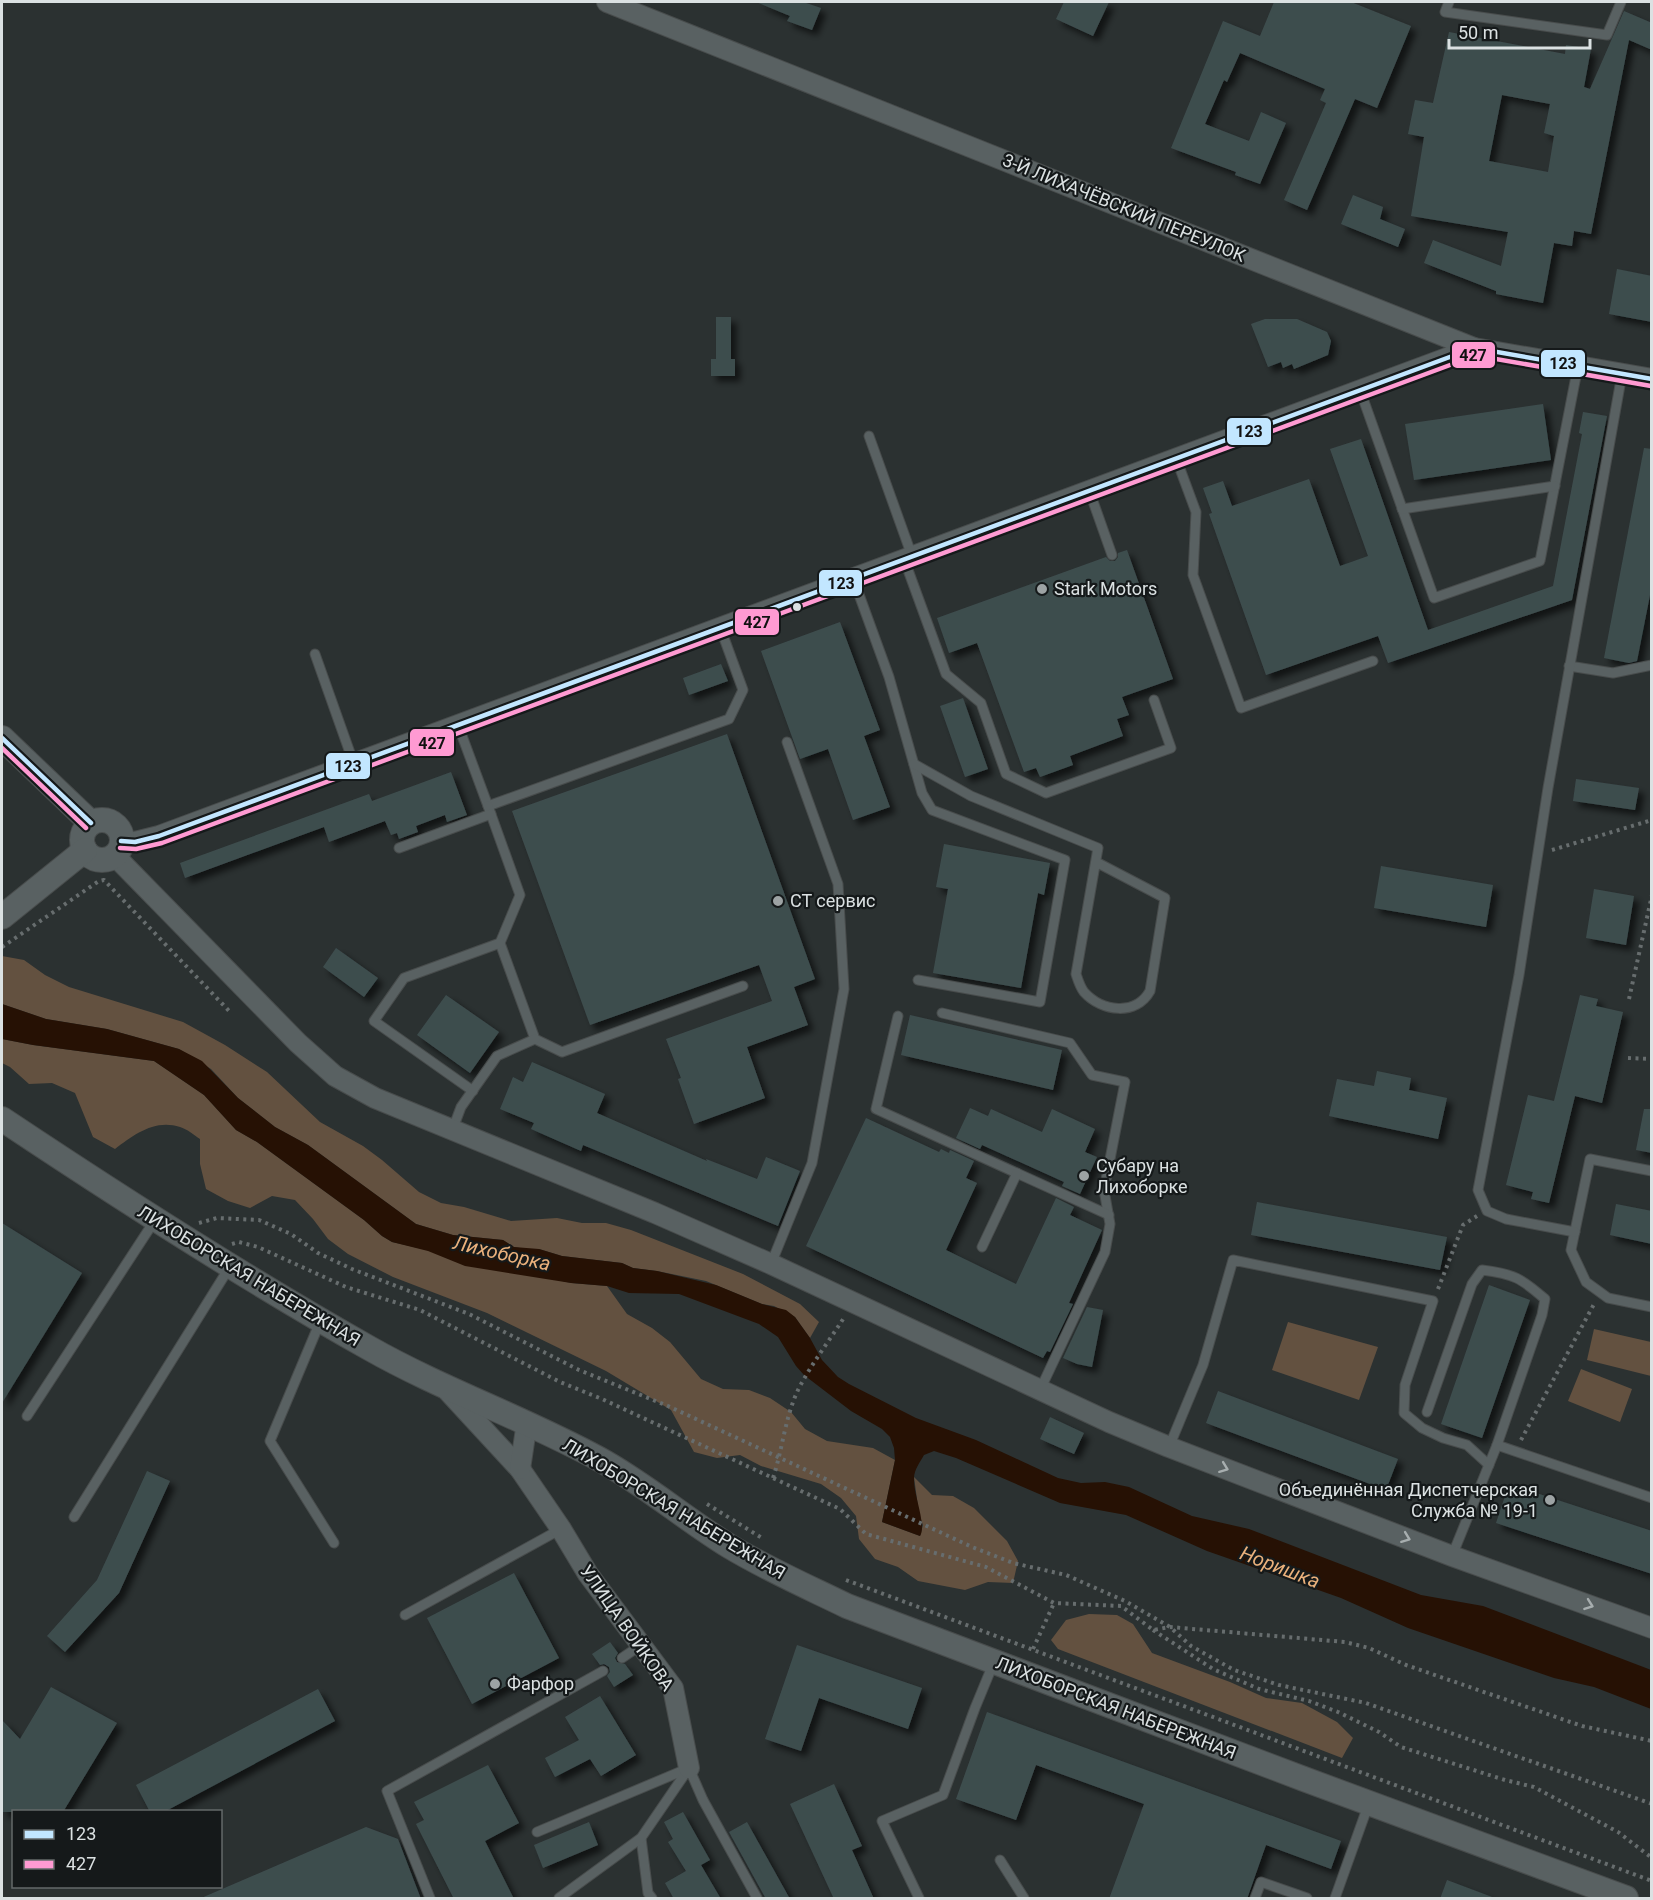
<svg xmlns="http://www.w3.org/2000/svg" width="1653" height="1900" font-family="Roboto,sans-serif">
	<defs>
		<filter id="shadow"><feDropShadow dx="5.5" dy="5.5" stdDeviation="3" flood-color="#0009"/></filter>
	</defs>
	<rect width="100%" height="100%" fill="#2b3131"/>
	<g fill="#635140">
		<path d="M2,956L24,960L45,975L69,987L183,1022L225,1045L267,1072L320,1122L363,1146L382,1160L419,1192L441,1203L464,1207L511,1221L557,1218L582,1223H606L631,1230L743,1274L800,1304L819,1322L810,1338L795,1317L774,1306L762,1304L706,1281L657,1271L633,1268L622,1263L562,1256L539,1249H526L514,1247L503,1240L453,1235L416,1224L308,1145L275,1127L238,1098L211,1069L179,1049L107,1029L46,1019L2,1004Z"/>
		<path d="M2,1039L33,1045L154,1061L204,1095L236,1130L257,1142L364,1220L382,1236L392,1242L571,1283L607,1286L627,1314L652,1328L670,1342L701,1379L723,1389L749,1390L770,1398L791,1412L805,1429L827,1441L873,1448L895,1460L882,1522L920,1536L923,1525L919,1514L914,1477L932,1495L953,1496L974,1508L1007,1541L1018,1561L1013,1583L988,1582L965,1590L918,1581L898,1567L875,1559L859,1539L856,1516L841,1498L821,1484L761,1466L740,1455L717,1458L694,1452L671,1410L606,1371L487,1313L393,1277L348,1254L328,1239L313,1219L295,1200L272,1196L250,1208L228,1201L206,1189L200,1164V1139C194,1135 187,1129 180,1127C154,1119 134,1135 115,1149L93,1137L75,1093L52,1083L29,1084L10,1067L2,1063Z"/>
		<path d="M1288,1322L1378,1347L1359,1400L1272,1370Z"/>
		<path d="M1594,1329L1651,1342V1376L1587,1360Z"/>
		<path d="M1581,1369L1632,1389L1620,1422L1568,1401Z"/>
		<path d="M1089,1614L1117,1615L1133,1624L1152,1653L1230,1682L1266,1698L1302,1703L1337,1722L1353,1738L1342,1758L1058,1649L1051,1640L1066,1620Z"/>
	</g>
	<path fill="#261104" d="M2,1004L46,1019L107,1029L179,1049L202,1061L238,1098L275,1127L308,1145L416,1224L453,1235L503,1240L514,1247L539,1249L562,1256L622,1263L633,1268L657,1271L716,1285L762,1304L786,1310L795,1317L810,1338L822,1360L838,1377L849,1384L916,1418L976,1440L1058,1478L1081,1483L1105,1482L1129,1487L1192,1516L1249,1529L1421,1595L1483,1606L1646,1668L1651,1670V1709L1594,1687L1554,1678L1408,1628L1341,1598L1207,1551L1126,1515L1060,1503L956,1458L934,1451L924,1455C920,1462 914,1470 914,1478C913,1494 927,1525 920,1536L882,1522L895,1460L894,1448L890,1437L882,1429L851,1411L804,1375L796,1366L778,1337L759,1324L679,1294L629,1293L607,1286L571,1283L465,1266L428,1251L392,1242L382,1236L364,1220L257,1142L236,1130L204,1095L154,1061L33,1045L2,1039Z"/>
	<g fill="#3e4d4e" fill-rule="evenodd" filter="url(#shadow)">
		<path d="M756,2H803L821,8L812,30L787,21L790,16Z"/>
		<path d="M1064,2H1109L1093,36L1056,19Z"/>
		<path d="M1274,2H1351L1411,26L1377,108L1355,99L1307,210L1284,200L1326,103L1320,100L1325,89L1240,53L1227,82L1224,80L1205,124L1249,141L1261,112L1286,123L1260,184L1235,175L1236,172L1171,148L1223,21L1260,36Z"/>
		<path d="M1624,11L1652,23V50L1629,40L1591,234L1574,231L1572,246L1554,243L1543,303L1496,294V291L1424,263L1433,240L1501,266L1508,232L1411,216L1424,137L1408,134L1415,100L1433,103L1449,32L1565,54L1566,45L1591,49L1584,87L1590,89ZM1502,95L1550,104L1544,133L1554,136L1548,172L1489,161Z"/>
		<path d="M1353,195L1383,207L1380,219L1405,229L1398,247L1341,224Z"/>
		<path d="M1617,269L1652,276V322L1609,314Z"/>
		<path d="M716,317H731V359H735V376H711V359H716Z"/>
		<path d="M1265,319H1297L1327,332L1331,341L1328,355L1294,369L1292,364L1283,368L1281,362L1268,367L1251,324Z"/>
		<path d="M1543,404L1551,460L1414,480L1405,424Z"/>
		<path d="M1583,412L1607,416L1572,600L1388,663L1378,636L1266,675L1209,514L1212,513L1203,488L1223,481L1232,506L1309,479L1340,566L1368,556L1330,449L1361,439L1428,630L1553,586L1582,434L1579,433Z"/>
		<path d="M1644,448L1652,449V585L1637,661L1629,663L1604,658Z"/>
		<path d="M1127,550L1173,679L1122,697L1129,715L1117,719L1123,736L1070,756L1073,765L1040,777L1036,768L1024,772L977,643L949,653L937,618L1106,557L1110,561H1115L1118,557V553Z"/>
		<path d="M840,622L880,730L864,736L890,807L853,820L828,749L800,759L761,651Z"/>
		<path d="M721,664L728,681L689,695L683,678Z"/>
		<path d="M963,698L988,769L965,777L940,706Z"/>
		<path d="M727,734L815,979L794,987L808,1025L747,1047L765,1098L694,1124L678,1079L681,1078L666,1039L772,1001L759,965L590,1025L512,811Z"/>
		<path d="M451,772L467,815L447,822L445,815L416,826L418,832L399,839L397,833L391,835L385,821L329,842L324,827L185,878L180,863L369,794L372,801Z"/>
		<path d="M1576,779L1639,788L1635,810L1573,801Z"/>
		<path d="M944,844L1050,863L1044,895L1038,893L1021,988L933,973L948,889L936,887Z"/>
		<path d="M1381,866L1493,885L1486,927L1374,908Z"/>
		<path d="M1594,889L1634,896L1626,945L1586,938Z"/>
		<path d="M336,948L378,978L364,997L323,967Z"/>
		<path d="M446,995L499,1032L470,1073L417,1035Z"/>
		<path d="M1580,995L1598,999L1596,1006L1623,1012L1602,1103L1575,1096L1549,1203L1531,1199L1533,1192L1506,1185L1528,1095L1554,1101Z"/>
		<path d="M910,1015L1062,1050L1053,1090L901,1055Z"/>
		<path d="M532,1062L605,1094L597,1113L707,1161L706,1159L757,1179L766,1157L800,1171L778,1226L583,1145L581,1151L531,1129L534,1123L500,1109L513,1077L523,1082Z"/>
		<path d="M1377,1071L1411,1078L1409,1090L1447,1098L1438,1139L1329,1116L1337,1079L1374,1086Z"/>
		<path d="M970,1108L988,1116L991,1109L1042,1132L1052,1109L1095,1129L1085,1152L1097,1157L1080,1194L1062,1186L1064,1182L982,1145L980,1149L956,1138Z"/>
		<path d="M1644,1109H1652V1153L1636,1150Z"/>
		<path d="M866,1118L939,1152L941,1149L949,1153L950,1150L974,1161L966,1178L977,1183L946,1250L1016,1284L1056,1198L1074,1207L1070,1215L1102,1230L1069,1303L1073,1304L1050,1352L1047,1351L1043,1358L806,1246Z"/>
		<path d="M1257,1202L1447,1237L1440,1270L1251,1235Z"/>
		<path d="M1616,1204L1652,1211V1244L1610,1235Z"/>
		<path d="M2,1223L82,1273L2,1403Z"/>
		<path d="M1489,1285L1530,1300L1482,1438L1441,1424Z"/>
		<path d="M1087,1307L1103,1310L1092,1367L1077,1364L1063,1358Z"/>
		<path d="M1218,1391L1398,1459L1386,1490L1206,1423Z"/>
		<path d="M1050,1417L1084,1433L1074,1454L1040,1439Z"/>
		<path d="M147,1471L170,1481L119,1593L65,1652L47,1636L97,1580Z"/>
		<path d="M1509,1484L1652,1531V1574L1496,1523Z"/>
		<path d="M514,1573L559,1658L472,1704L427,1618Z"/>
		<path d="M610,1642L618,1653L615,1658L617,1662L625,1664L633,1675L614,1687L607,1676L610,1672L609,1667L604,1664L600,1665L592,1654Z"/>
		<path d="M797,1645L922,1688L908,1729L819,1698L801,1751L765,1739Z"/>
		<path d="M51,1687L117,1723L63,1812H2V1720L20,1739Z"/>
		<path d="M318,1689L335,1721L164,1812H150L136,1785Z"/>
		<path d="M600,1696L636,1755L601,1776L590,1759L555,1777L545,1758L579,1740L565,1717Z"/>
		<path d="M987,1712L1341,1841L1331,1869L1266,1845L1247,1899H1109L1144,1804L1036,1765L1016,1820L956,1799Z"/>
		<path d="M488,1765L519,1823L485,1841L514,1899H454L416,1824L424,1820L414,1802Z"/>
		<path d="M834,1784L862,1846L852,1850L874,1899H834L790,1804Z"/>
		<path d="M683,1812L710,1860L701,1865L721,1899H674L665,1883L686,1871L668,1842L673,1839L664,1822Z"/>
		<path d="M589,1822L598,1845L543,1868L534,1845Z"/>
		<path d="M747,1822L790,1899H766L729,1832Z"/>
		<path d="M366,1827L398,1839L421,1899H199Z"/>
		<path d="M1447,1880L1492,1897L1491,1899H1440Z"/>
	</g>
	<g fill="none" stroke-linecap="round" stroke-linejoin="round">
		<g stroke="#484c4c" stroke-width="11">
			<g id="service">
				<path d="M1449,2L1445,12L1607,35L1621,2"/>
				<path d="M1360,390L1434,598L1540,561L1578,366"/>
				<path d="M869,436L912,556"/>
				<path d="M1176,458L1196,512L1193,575L1241,708L1373,661"/>
				<path d="M1089,490L1112,555"/>
				<path d="M1402,509L1555,486"/>
				<path d="M904,559L946,674L981,703L1006,774L1046,793L1171,748L1154,700"/>
				<path d="M853,578L889,677L922,793L932,810L1065,860L1040,1002L918,980"/>
				<path d="M315,654L354,764"/>
				<path d="M1569,666L1613,673L1652,665"/>
				<path d="M458,725L488,806L729,719L743,690L720,627"/>
				<path d="M914,764L971,796L1098,848L1076,974C1078,980 1080,987 1084,992C1102,1012 1136,1016 1150,991L1165,898L1096,862"/>
				<path d="M488,806L520,895L500,943L535,1039L562,1052L743,986"/>
				<path d="M399,848L491,814"/>
				<path d="M942,1013L1070,1043L1092,1075L1125,1082L1104,1190L1110,1224L1105,1252L1040,1390"/>
				<path d="M898,1016L876,1109L1109,1215"/>
				<path d="M473,1091L374,1021L404,978L500,943"/>
				<path d="M452,1131L461,1107L497,1056L535,1039"/>
				<path d="M1652,1171L1590,1159L1571,1250L1586,1282L1608,1298L1652,1307"/>
				<path d="M1575,1232L1506,1219L1487,1211L1478,1190L1519,975L1548,788L1622,374"/>
				<path d="M982,1247L1017,1173"/>
				<path d="M771,1264L812,1163L844,989L838,884L787,742"/>
				<path d="M320,1322L270,1441L334,1543"/>
				<path d="M1427,1412L1472,1284L1482,1270C1514,1274 1521,1278 1545,1299L1542,1315L1497,1445"/>
				<path d="M27,1416L155,1220"/>
				<path d="M1169,1447L1203,1365L1233,1260L1433,1301L1405,1385L1404,1413L1422,1428L1443,1438L1467,1445L1489,1465"/>
				<path d="M74,1517L229,1268"/>
				<path d="M1452,1556L1497,1445L1652,1498"/>
				<path d="M405,1615L561,1529"/>
				<path d="M622,1658L641,1645"/>
				<path d="M689,1768L703,1800L757,1898"/>
				<path d="M537,1832L689,1768"/>
				<path d="M641,1838L648,1893L652,1898"/>
				<path d="M1000,1860L1024,1898"/>
				<path d="M430,1898L387,1791L603,1671"/>
				<path d="M559,1898L641,1838L689,1768"/>
				<path d="M919,1898L882,1821L943,1795L975,1708L994,1662"/>
				<path d="M1255,1898L1261,1882L1307,1898"/>
				<path d="M1335,1898L1369,1803"/>
			</g>
		</g>
		<g stroke="#484c4c" stroke-width="22">
			<g id="minor">
				<path d="M607,2L1474,348L1652,379"/>
				<path d="M121,841L135,842L159,836L1474,348"/>
				<path d="M114,855L298,1043L335,1076L375,1098L655,1213L771,1264L1109,1422L1169,1447L1452,1556L1652,1628"/>
				<path d="M447,1390L520,1469L561,1529L588,1574L673,1688L689,1768"/>
				<path d="M520,1469L527,1422"/>
			</g>
		</g>
		<g stroke="#484c4c" stroke-width="26">
			<g id="tertiary">
				<path d="M2,738L91,823"/>
				<circle cx="102" cy="840" r="20"/>
				<path d="M2,917L85,850"/>
				<path d="M2,1119C122,1199 243,1277 369,1348C443,1390 524,1418 599,1459C645,1484 685,1519 729,1546C767,1569 808,1587 847,1606L1304,1779L1626,1898"/>
			</g>
		</g>
		<g stroke="#676d6e" stroke-width="4" stroke-dasharray="3 4.5" stroke-linecap="butt">
			<path d="M1552,850L1652,820"/>
			<path d="M2,947L99,881L104,880L231,1013"/>
			<path d="M1629,999L1652,895"/>
			<path d="M1628,1058L1652,1059"/>
			<path d="M199,1223L217,1218L259,1220L291,1234L318,1253L352,1269L469,1314L579,1370L668,1406L972,1547L1013,1563L1066,1575L1125,1601L1170,1627L1191,1646L1234,1670L1279,1685L1366,1703L1652,1804"/>
			<path d="M232,1244L239,1242L258,1247L346,1287L420,1310L560,1382L602,1399L840,1509L866,1534L986,1567L1054,1603L1121,1606L1153,1630L1170,1627L1345,1642L1369,1648L1406,1665L1582,1726L1652,1741"/>
			<path d="M1438,1289L1463,1225L1477,1216"/>
			<path d="M1521,1440L1594,1304"/>
			<path d="M773,1478C783,1448 785,1416 799,1388C812,1363 830,1340 845,1316"/>
			<path d="M707,1504L762,1538"/>
			<path d="M846,1580L1652,1881"/>
			<path d="M1153,1630L1213,1669L1259,1689L1309,1701L1338,1712L1379,1732L1401,1747L1505,1780L1534,1787L1618,1832L1652,1858"/>
			<path d="M1033,1649L1054,1603"/>
		</g>
		<use href="#service" stroke="#596162" stroke-width="9"/>
		<use href="#minor" stroke="#596162" stroke-width="20"/>
		<use href="#tertiary" stroke="#596162" stroke-width="24"/>
		<g stroke="#15191a" stroke-width="9">
			<g id="bus-1">
				<path d="M1474,348L1652,379"/>
				<path d="M2,738L91,823"/>
				<path d="M121,841L135,842L159,836L1474,348"/>
			</g>
		</g>
		<g stroke="#15191a" stroke-width="9">
			<g id="bus-2">
				<path d="M1473,355L1651,386"/>
				<path d="M2,748L86,828"/>
				<path d="M120,848L136,849L162,843L1477,355"/>
			</g>
		</g>
		<use href="#bus-1" stroke="#c2e6ff" stroke-width="4.5"/>
		<use href="#bus-2" stroke="#ff9ad2" stroke-width="4.5"/>
	</g>
	<defs><path id="oneway-chevron" d="M-2-3.5L2.5 0L-2 3.5" fill="none" stroke-width="1.6" stroke-linecap="round" stroke-linejoin="round" transform="scale(1.5)"/></defs>
	<g stroke="#a7aeaf">
		<use href="#oneway-chevron" transform="translate(1224 1468) rotate(21)"/>
		<use href="#oneway-chevron" transform="translate(1406 1538) rotate(21)"/>
		<use href="#oneway-chevron" transform="translate(1589 1605) rotate(20)"/>
	</g>
	<g fill="#9da3a4" stroke="#15191a" stroke-width="2">
		<circle cx="1042" cy="589" r="6"/>
		<circle cx="778" cy="901" r="6"/>
		<circle cx="1084" cy="1176" r="6"/>
		<circle cx="1550" cy="1500" r="6"/>
		<circle cx="495" cy="1684" r="6"/>
	</g>
	<circle fill="#dbe1e2" stroke="#15191a" stroke-width="2" cx="797" cy="607" r="5"/>
	<g text-anchor="middle" stroke-width="4.5" stroke-linejoin="round" paint-order="stroke">
		<g font-size="18" fill="#dbe1e2" stroke="#15191a">
			<text transform="translate(1124 208) rotate(22)" y="6">3-Й ЛИХАЧЁВСКИЙ ПЕРЕУЛОК</text>
			<text transform="translate(249 1276) rotate(31)" y="6">ЛИХОБОРСКАЯ НАБЕРЕЖНАЯ</text>
			<text transform="translate(674 1509) rotate(31)" y="6">ЛИХОБОРСКАЯ НАБЕРЕЖНАЯ</text>
			<text transform="translate(627 1628) rotate(55)" y="6">УЛИЦА ВОЙКОВА</text>
			<text transform="translate(1116 1708) rotate(21)" y="6">ЛИХОБОРСКАЯ НАБЕРЕЖНАЯ</text>
		</g>
		<g font-size="18" fill="#dbe1e2" stroke="#15191a" text-anchor="start">
			<text x="1054" y="595">Stark Motors</text>
			<text x="790" y="907">СТ сервис</text>
			<text x="1096" y="1172">Субару на<tspan x="1096" dy="21">Лихоборке</tspan></text>
			<text x="1538" y="1496" text-anchor="end">Объединённая Диспетчерская<tspan x="1538" dy="21">Служба № 19-1</tspan></text>
			<text x="507" y="1690">Фарфор</text>
		</g>
		<g font-size="20" font-style="italic" fill="#eab17c" stroke="#15191a">
			<text transform="translate(502 1253) rotate(13)" y="7">Лихоборка</text>
			<text transform="translate(1280 1567) rotate(21)" y="7">Норишка</text>
		</g>
	</g>
	<g stroke="#15191a" stroke-width="2">
		<rect x="1451" y="341" width="45" height="28" rx="6" fill="#ff9ad2"/>
		<rect x="1540" y="349" width="46" height="29" rx="6" fill="#c2e6ff"/>
		<rect x="1226" y="417" width="46" height="29" rx="6" fill="#c2e6ff"/>
		<rect x="818" y="569" width="45" height="28" rx="6" fill="#c2e6ff"/>
		<rect x="734" y="608" width="46" height="28" rx="6" fill="#ff9ad2"/>
		<rect x="409" y="728" width="46" height="29" rx="6" fill="#ff9ad2"/>
		<rect x="325" y="752" width="46" height="28" rx="6" fill="#c2e6ff"/>
	</g>
	<g font-size="16" text-anchor="middle" font-weight="bold" fill="#111">
		<text x="1473" y="361">427</text>
		<text x="1563" y="369">123</text>
		<text x="1249" y="437">123</text>
		<text x="841" y="589">123</text>
		<text x="757" y="628">427</text>
		<text x="432" y="749">427</text>
		<text x="348" y="772">123</text>
	</g>
	<rect width="1653" height="1900" fill="none" stroke="#dbe1e2" stroke-width="6"/>
	<rect x="12" y="1810" width="210" height="78" fill="#15191a" stroke="#64696a" stroke-width="1.5"/>
	<rect x="24" y="1830" width="30" height="9" fill="#c2e6ff" stroke="#64696a" stroke-width="1.5"/>
	<text x="66" y="1840" font-size="18" fill="#dbe1e2">123</text>
	<rect x="24" y="1860" width="30" height="9" fill="#ff9ad2" stroke="#64696a" stroke-width="1.5"/>
	<text x="66" y="1870" font-size="18" fill="#dbe1e2">427</text>
	<path d="M1449 39v9h141v-9" fill="none" stroke="#dbe1e2" stroke-width="3"/>
	<text x="1458" y="39" font-size="18" fill="#dbe1e2" stroke="#15191a" stroke-width="4.5" paint-order="stroke">50 m</text>
</svg>
